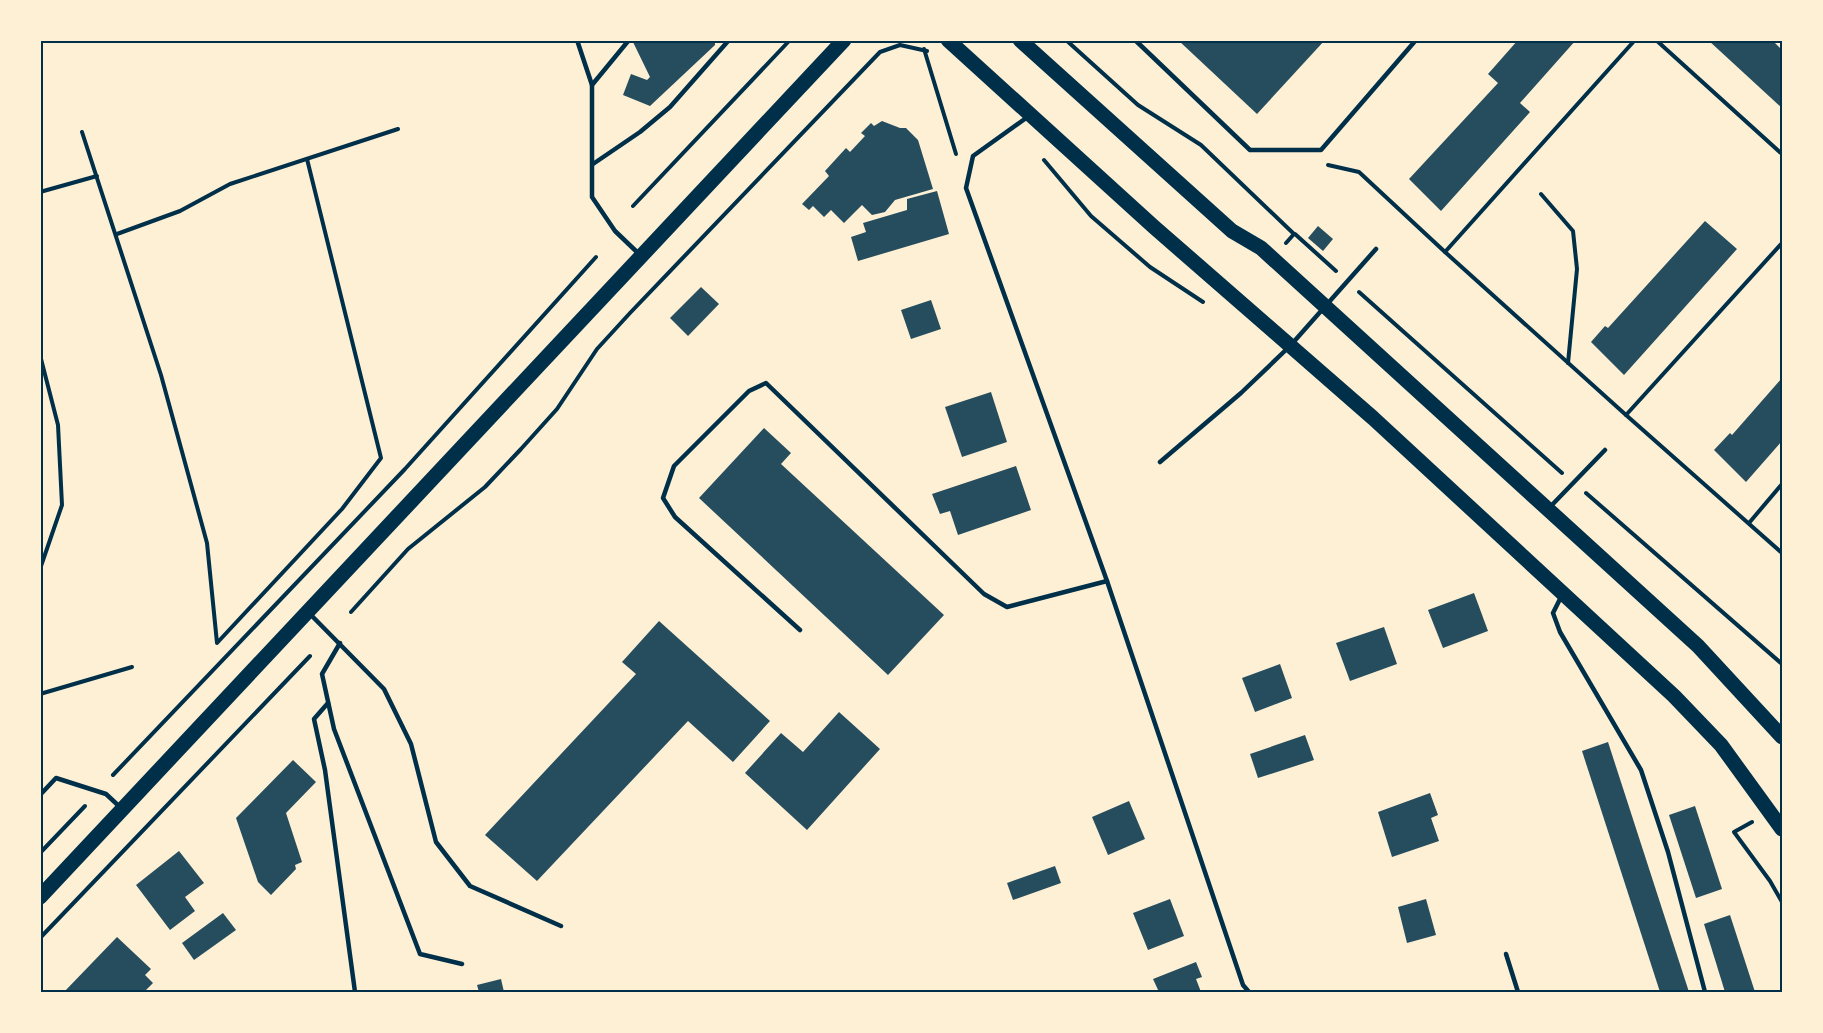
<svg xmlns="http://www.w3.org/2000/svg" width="1823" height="1033" font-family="Jost,sans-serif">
	<rect width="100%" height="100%" fill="#fdf0d5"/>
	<g fill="#264d5e">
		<path d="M632,40H715V45L650,106L623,95L631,74L647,80L650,77Z"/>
		<path d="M1178,40H1325L1257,114Z"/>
		<path d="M1518,40H1576L1520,103L1530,112L1441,211L1409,179L1498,83L1488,74Z"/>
		<path d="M1708,40H1772L1782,50V108Z"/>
		<path d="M882,121L900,128H906L918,140L933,189L895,200L885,212L872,215L862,205L844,223L831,210L824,217L813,206L809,210L802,204L829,176L825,171L846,148L850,152L865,136L861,133L871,123L874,126Z"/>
		<path d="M937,191L949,234L858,261L851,237L866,232L863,223L907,210V199Z"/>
		<path d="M1705,221L1737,249L1624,375L1591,342L1605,326L1608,328Z"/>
		<path d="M1318,226L1333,239L1323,251L1308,238Z"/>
		<path d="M701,287L719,304L688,336L670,318Z"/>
		<path d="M931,300L941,329L911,339L901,310Z"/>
		<path d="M1782,378V441L1746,482L1714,450L1730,433L1732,435Z"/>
		<path d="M991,392L1007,442L962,457L945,407Z"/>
		<path d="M764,428L791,453L781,464L944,615L888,675L699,498Z"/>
		<path d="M1016,466L1031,510L958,535L950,511L940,514L932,494Z"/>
		<path d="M1474,593L1488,631L1443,648L1428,610Z"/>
		<path d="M659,621L770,721L733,762L688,721L537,881L485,835L636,674L622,662Z"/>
		<path d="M1384,627L1397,664L1350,681L1336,643Z"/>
		<path d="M1280,664L1292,698L1255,712L1242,678Z"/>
		<path d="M839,712L880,749L807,830L745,773L781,733L803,752Z"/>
		<path d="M1305,735L1314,760L1258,778L1250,754Z"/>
		<path d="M1608,742L1689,992H1660L1582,751Z"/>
		<path d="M293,760L316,782L286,813L302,862L295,865L296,869L271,895L258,882L236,818Z"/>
		<path d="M1430,793L1438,815L1431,818L1439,841L1392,857L1378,812Z"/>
		<path d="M1129,801L1145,839L1108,855L1092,817Z"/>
		<path d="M1695,806L1722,889L1696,898L1669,815Z"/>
		<path d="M179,851L204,883L185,897L195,911L170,930L136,885Z"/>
		<path d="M1055,866L1061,883L1013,900L1007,883Z"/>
		<path d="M1170,899L1184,936L1148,950L1133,913Z"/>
		<path d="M1426,899L1436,935L1407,943L1398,907Z"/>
		<path d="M223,913L236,930L194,960L182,943Z"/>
		<path d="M1730,915L1755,992H1725L1704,924Z"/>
		<path d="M117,937L151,969L145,975L153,983L144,992H64Z"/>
		<path d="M1196,962L1202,977L1196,979L1201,992H1159L1153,979Z"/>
		<path d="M501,979L504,992H479L477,985Z"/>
	</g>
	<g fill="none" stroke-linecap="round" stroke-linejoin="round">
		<g stroke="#003049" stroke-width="4">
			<path d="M1066,40L1138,105L1201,145L1294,234L1286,243"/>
			<path d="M1656,40L1782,154"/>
			<path d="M924,49L956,154"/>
			<path d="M82,132L161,375L207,543L217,643L342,509L381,458L307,159"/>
			<path d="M1044,160L1091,216L1150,267L1203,302"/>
			<path d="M1328,165L1359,172L1445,252"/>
			<path d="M40,192L97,176"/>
			<path d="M1541,194L1573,231L1577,269L1568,363"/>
			<path d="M633,206L790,40"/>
			<path d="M117,234L180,211L230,184L398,129"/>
			<path d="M1295,234L1336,271"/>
			<path d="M1782,243L1626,415L1782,553"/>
			<path d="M1359,292L1562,473"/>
			<path d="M40,355L58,425L62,505L40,569"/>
			<path d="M1626,415L1445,252L1635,40"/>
			<path d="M1586,493L1782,664"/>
			<path d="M1749,523L1782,484"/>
			<path d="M351,612L408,549L485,487L521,449L557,409L597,349L630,313L880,52L900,45L927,51"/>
			<path d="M40,694L132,667"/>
			<path d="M113,775L405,469L596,257"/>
			<path d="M1752,822L1734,832L1770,881L1782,902"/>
			<path d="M40,853L85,806"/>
			<path d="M40,938L310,656"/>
		</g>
		<g stroke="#003049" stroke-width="4.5">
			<path d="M577,40L592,85V197L615,231L638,253"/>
			<path d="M1135,40L1250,150H1321L1416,40"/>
			<path d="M592,85L629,40"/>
			<path d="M1029,116L973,156L966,188L1107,581L1243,985L1249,992"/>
			<path d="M593,164L640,132L670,107L729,40"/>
			<path d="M1160,462L1241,393L1290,346L1376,249"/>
			<path d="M1550,507L1605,450"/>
			<path d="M1562,595L1553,613L1560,632L1641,770L1668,852L1705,992"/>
			<path d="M310,614L384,689L411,744L436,842L470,886L561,926"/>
			<path d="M800,630L675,517L663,498L674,466L749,391L766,383L984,594L1007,607L1107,581"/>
			<path d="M340,643L322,674L334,729L420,954L462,964"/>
			<path d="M328,703L314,719L325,770L355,992"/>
			<path d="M40,795L56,778L106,794L121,808"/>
			<path d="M1506,954L1518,992"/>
		</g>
		<g stroke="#003049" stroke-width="15">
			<path d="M948,40L1154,227L1373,418L1674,696L1721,745L1782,829"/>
			<path d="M1020,40L1232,231L1261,248L1698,646L1782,737"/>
			<path d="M40,897L844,40"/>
		</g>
	</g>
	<rect width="1823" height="1033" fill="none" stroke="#fdf0d5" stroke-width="84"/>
	<rect x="42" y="42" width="1739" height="949" fill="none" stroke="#003049" stroke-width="2"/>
</svg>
